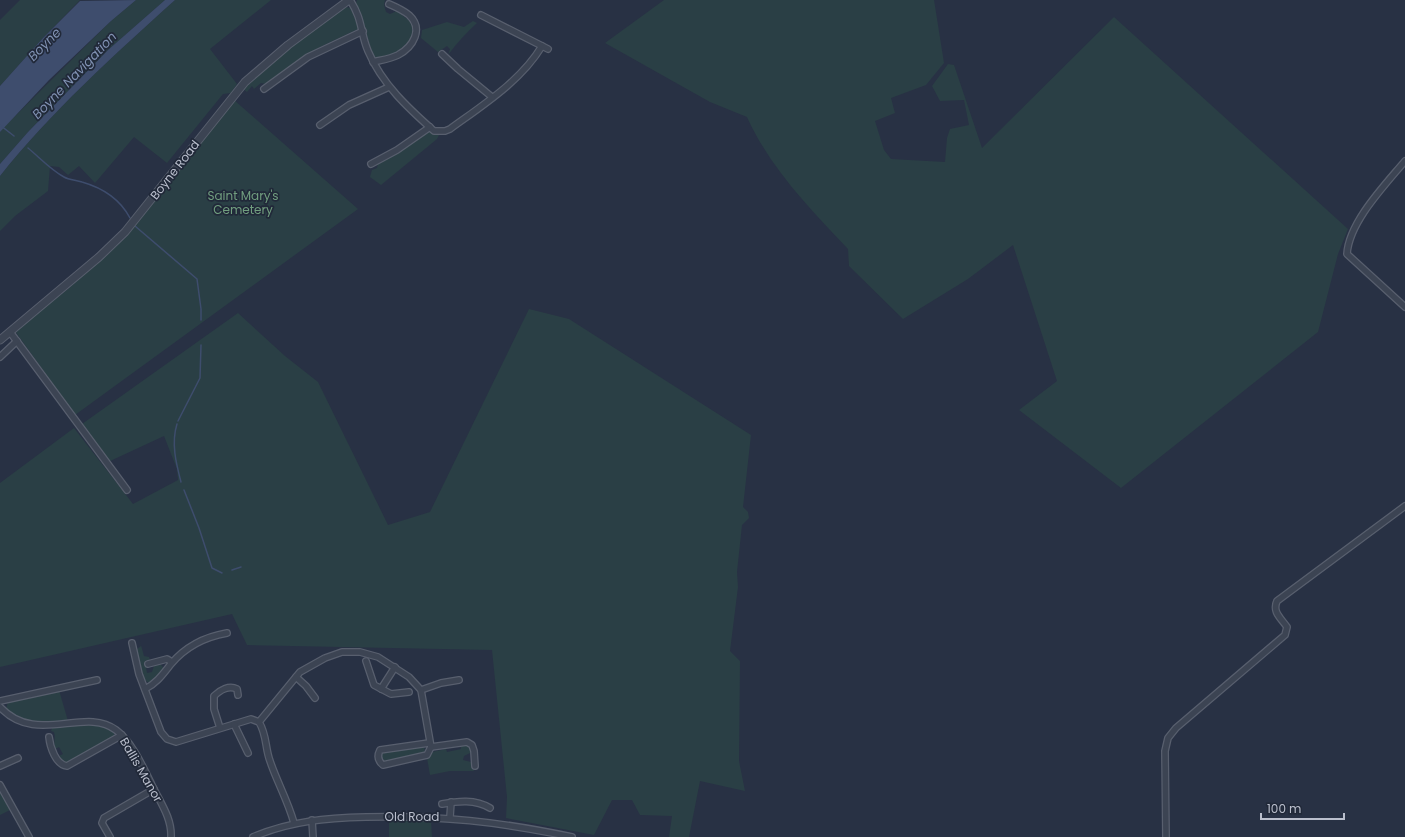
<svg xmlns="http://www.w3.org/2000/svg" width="1405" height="837" font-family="Poppins,sans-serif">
	<rect width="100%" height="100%" fill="#283144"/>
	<g fill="#2a3f45">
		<path d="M20,0H80L44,37L0,86V20Z"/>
		<path d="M136,0H165L108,50L28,132L0,164V132L4,127L111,21Z"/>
		<path d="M175,0H271L210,49L237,84L231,93L223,94L167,163L134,137L95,183L79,166L68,175L59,167L50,166L48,191L15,216L0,231V176C51,112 114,55 175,0Z"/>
		<path d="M357,0H385L384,5L386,12L390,14L397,11L412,23L414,33L413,38L396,53L377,58L373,56C367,38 364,20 356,3Z"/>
		<path d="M664,0H934L944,63L926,85L891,98L895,113L875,121L884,150L891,159L945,162L947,138L950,129L969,125L964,100L940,101L932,86L948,64L954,65L982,148L1114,17L1348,229L1338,254L1318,332L1121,488L1019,410L1057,381L1013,245L968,279L903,319L849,266L848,249C810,209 770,168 747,117L710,102L605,43Z"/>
		<path d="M346,7L353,9L359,26L358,29L320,47L266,84L261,83L254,89L252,86L247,92L243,89L269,62Z"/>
		<path d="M473,21L477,23C466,33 457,43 448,55L450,49L447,46L438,52L421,38L422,30L447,22L464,27Z"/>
		<path d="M234,100L358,209L75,415L15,331L68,289L126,237Z"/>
		<path d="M430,129L440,133L437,139L381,185L370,177L372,170L377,168L378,163L409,145Z"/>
		<path d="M529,309L569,319L751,435L743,507L748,512L749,518L742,525L737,572L738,587L730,651L740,661L739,761L745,791L700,781L689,837H669L672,816L640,815L632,800H612L594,835L506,818L507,797L492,650L247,645L232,614L0,667V483L74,428L133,504L178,480L177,469L164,436L108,462L82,424L238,313L285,356L318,382L388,525L430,512Z"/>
		<path d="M139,638L144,656L149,657L150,660L145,661L147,673L152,672L154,666L160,664L163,667V670L154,682L149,683L143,679L136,650L141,646Z"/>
		<path d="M59,690L68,721C48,722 21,725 6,709L8,702Z"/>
		<path d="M87,724L102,725L114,732V737L68,763H63L59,756L63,754L59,747L55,749C53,743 56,739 54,732L51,731L52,728Z"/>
		<path d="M460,744L470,746V753L464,756L463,760L471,762L474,771H450L430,775L427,758L432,752L446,749L447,752L461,749Z"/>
		<path d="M424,746L425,752L422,753L385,761L381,757V753L384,751Z"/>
		<path d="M0,791L10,810L0,815Z"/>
		<path d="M431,820L432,837H389V821Z"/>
	</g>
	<g fill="#3e4d6d">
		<path d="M136,0L111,21L49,80L0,132V86L43,38L80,1Z"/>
		<path d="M165,0H175C114,55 51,112 0,176V164L28,132L108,50Z"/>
	</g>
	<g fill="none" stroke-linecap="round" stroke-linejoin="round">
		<g stroke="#3e4d6d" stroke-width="1.5">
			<path d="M0,125L14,136"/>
			<path d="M28,148C39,157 51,170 64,177C69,180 76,180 82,182C103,188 120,199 130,218"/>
			<path d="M135,226L197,279L201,309V320"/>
			<path d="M178,421L200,378L201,345"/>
			<path d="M177,424C171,443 176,463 181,482"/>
			<path d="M184,490L199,528L212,568L222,573"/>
			<path d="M232,570L241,567"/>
		</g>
		<g stroke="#585f6e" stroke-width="8">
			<g id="minor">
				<path d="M350,0C363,20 360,32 368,51C382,84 408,108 434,131H445L450,129C483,105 521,81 542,46"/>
				<path d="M481,15L548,49"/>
				<path d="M442,54L458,69L492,97"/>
				<path d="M373,62C381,60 390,59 398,55C413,47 424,29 409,15C403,10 396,7 389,4"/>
				<path d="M264,89L308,57L363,31"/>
				<path d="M320,125L349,105L389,87"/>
				<path d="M1405,161C1385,185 1349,222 1347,254L1405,307"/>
				<path d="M371,164L397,150L430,127"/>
				<path d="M10,332L127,490"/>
				<path d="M0,357L17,341"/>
				<path d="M132,643L139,674L161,732L167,739L176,742L251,719L259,722C267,735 265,748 270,761C277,782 288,801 294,823"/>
				<path d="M366,661L374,685L391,694L409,692"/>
				<path d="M148,664L167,659L172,662"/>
				<path d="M296,677L306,686L315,698"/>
				<path d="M145,689C157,683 163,674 171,664C186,646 204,637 227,633"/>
				<path d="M381,689L395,667"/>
				<path d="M421,690L441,683L459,680"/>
				<path d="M0,701L97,680"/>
				<path d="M0,707C36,746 85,706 116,730C132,742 142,765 151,783C159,801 172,817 171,837"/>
				<path d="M259,722L300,672L325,658L342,652H360L378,657L409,677L421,690L431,747L467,742L472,745L474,751L475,766"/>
				<path d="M234,724L248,753"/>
				<path d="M220,728L214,709V696C220,690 229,685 237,689L238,695"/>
				<path d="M49,737C50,747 56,765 67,766L122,735"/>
				<path d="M429,743L380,750C377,756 378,761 383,765L427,755L431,747"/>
				<path d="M0,766L18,758"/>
				<path d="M0,785L29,837"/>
				<path d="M442,804C458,801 475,799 490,808"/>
				<path d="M450,817L451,802"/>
				<path d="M312,820L313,837"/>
				<path d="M110,837L102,823L104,818L154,789"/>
				<path d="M253,837C290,821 327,818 366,817C439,815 501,822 572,837"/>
				<path d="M1166,837L1165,751L1168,738L1176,728L1285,635L1287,627C1281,618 1272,612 1277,601L1405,506"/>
			</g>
		</g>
		<g stroke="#585f6e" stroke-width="9">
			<path id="tertiary" d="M0,340L99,257L125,232L245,82L288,45L349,0"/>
		</g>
		<use href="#minor" stroke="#3c4453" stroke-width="5.5"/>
		<use href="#tertiary" stroke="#3c4453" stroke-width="7"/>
	</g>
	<g text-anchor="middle" stroke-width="3.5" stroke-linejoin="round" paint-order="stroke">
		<g font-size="12" fill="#babfcd" stroke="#212939">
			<text transform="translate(175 170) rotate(-52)" y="4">Boyne Road</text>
			<text transform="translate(141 770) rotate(60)" y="4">Ballis Manor</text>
			<text x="412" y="821">Old Road</text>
		</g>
		<g font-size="12" fill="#719e7f" stroke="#212939">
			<text x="243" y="200">Saint Mary's<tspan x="243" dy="14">Cemetery</tspan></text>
		</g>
		<g font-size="13" font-style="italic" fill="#8192b3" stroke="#212939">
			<text transform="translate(44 44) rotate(-45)" y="5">Boyne</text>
			<text transform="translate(74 75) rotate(-46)" y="5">Boyne Navigation</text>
		</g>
	</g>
	<path d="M1261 813v6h83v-6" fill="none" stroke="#babfcd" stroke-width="2"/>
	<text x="1267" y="813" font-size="12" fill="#babfcd" stroke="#212939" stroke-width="3" paint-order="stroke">100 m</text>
</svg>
